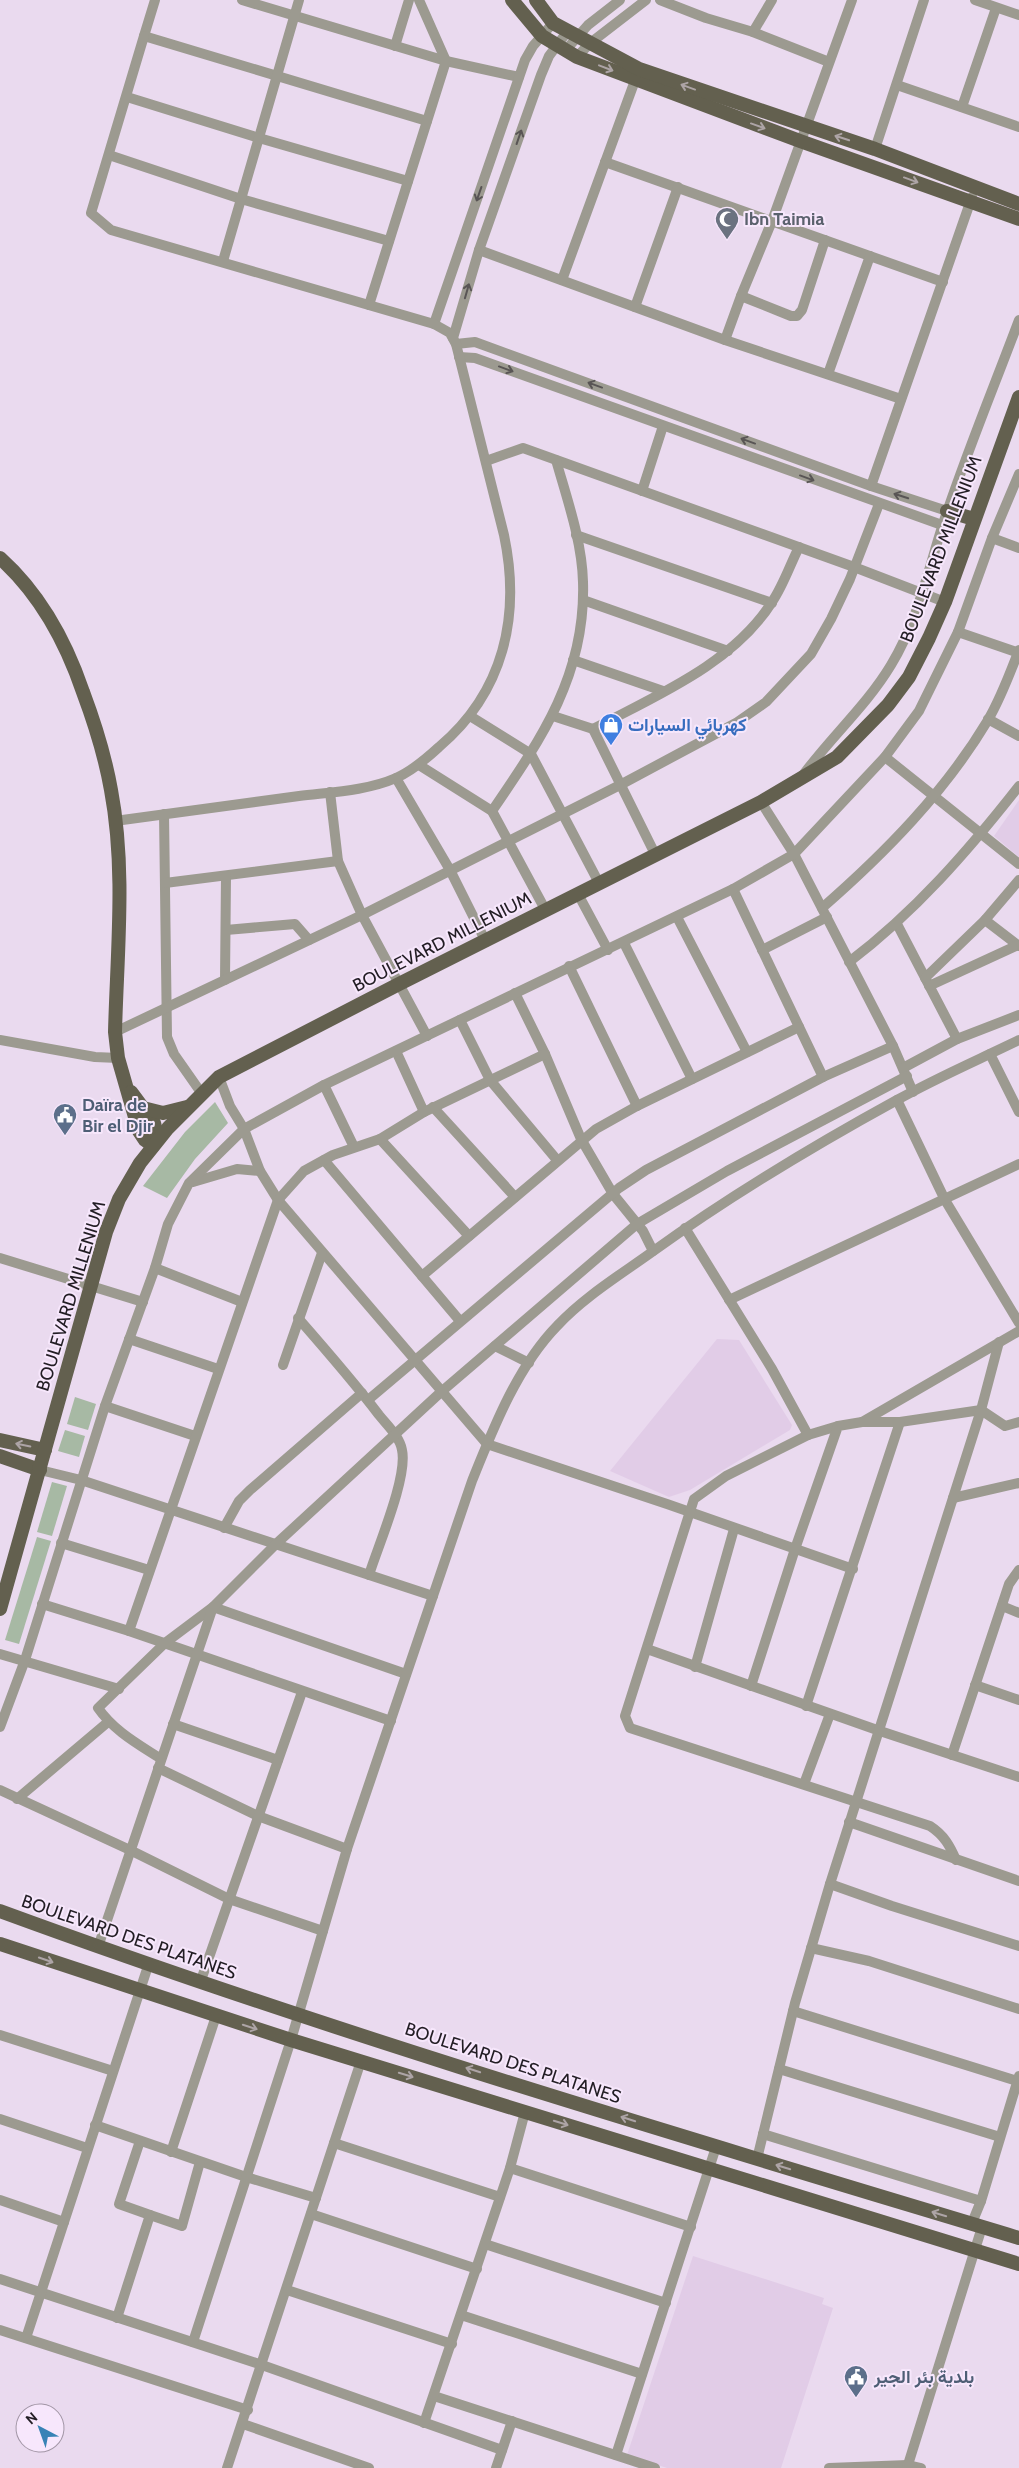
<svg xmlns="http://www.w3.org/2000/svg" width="1019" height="2468" font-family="Cabin,Vazirmatn,sans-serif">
	<rect width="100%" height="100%" fill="#eadaef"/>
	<g fill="#e1cce7">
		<path d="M1019,800V857L994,836Z"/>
		<path d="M717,1339L739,1340L792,1425L790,1430L690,1490L669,1497L610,1471Z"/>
		<path d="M693,2256L824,2298L822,2304L833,2308L781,2468H667L627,2455Z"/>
	</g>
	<g fill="#a7b9a4">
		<path d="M215,1102L228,1123L195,1159L167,1198L143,1186L185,1132Z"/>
		<path d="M75,1397L96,1404L88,1430L67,1424Z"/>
		<path d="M65,1430L85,1436L79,1457L58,1451Z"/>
		<path d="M52,1482L67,1486L52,1536L37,1532Z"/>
		<path d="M37,1537L51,1541L19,1644L5,1640Z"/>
	</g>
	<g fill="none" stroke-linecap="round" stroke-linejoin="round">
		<g stroke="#9c9a90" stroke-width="10">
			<path d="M155,0L144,36L427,121"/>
			<path d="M242,0L446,61L519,77"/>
			<path d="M660,0L706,18L753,32L829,62"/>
			<path d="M975,0L1019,15"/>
			<path d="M753,32L772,0"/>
			<path d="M395,46L409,0"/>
			<path d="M565,51L588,25L620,0"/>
			<path d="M577,57L589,44L646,0"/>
			<path d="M897,85L1019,127"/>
			<path d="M127,97L259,138L408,181"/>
			<path d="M962,107L996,8"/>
			<path d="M875,149L924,0"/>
			<path d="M109,155L241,199L389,241"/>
			<path d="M605,162L943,282"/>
			<path d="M479,250L725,340L901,399"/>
			<path d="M223,261L299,0"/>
			<path d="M562,280L637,75"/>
			<path d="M741,296L791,316H797L802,310L825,240"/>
			<path d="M369,305L446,61L419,0"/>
			<path d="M635,307L678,187"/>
			<path d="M434,324L525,60L533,46L553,23"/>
			<path d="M453,338L479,250L541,75L549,56L567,32"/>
			<path d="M725,340L741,296L772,221L852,0"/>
			<path d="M456,344L475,342L871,486L947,511"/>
			<path d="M459,357L475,358L942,525"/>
			<path d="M828,374L870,256"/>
			<path d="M486,461L523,448L854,567L945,602"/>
			<path d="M871,486L972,197"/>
			<path d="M642,491L663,426"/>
			<path d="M576,535L772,603"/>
			<path d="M992,538L1019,548"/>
			<path d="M583,600L728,651"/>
			<path d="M958,632L1019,653"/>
			<path d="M573,660L663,691"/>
			<path d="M470,716L531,754L599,883"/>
			<path d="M553,716L593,729"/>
			<path d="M988,719L1019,736"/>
			<path d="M885,757L1019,864"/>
			<path d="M419,765L492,811L546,911"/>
			<path d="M803,775C831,737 867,705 891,665C920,617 929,564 947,512C969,447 995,384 1019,320"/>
			<path d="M396,778L450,870L486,942"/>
			<path d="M330,792L338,861L362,915L427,1036"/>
			<path d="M761,802L794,854L893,1046L913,1092"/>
			<path d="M492,811C542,738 586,674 583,582C582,541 567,499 556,460"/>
			<path d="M164,814L167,1037L174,1054L202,1094"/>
			<path d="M115,821C177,812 238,804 299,796C331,792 366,791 396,778C412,771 426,759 439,747C504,692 521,616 504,535L456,344L450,333L434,324L111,230L91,213L144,36"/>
			<path d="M656,856L593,729C655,696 733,664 772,602C783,586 790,565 799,547"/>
			<path d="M165,883L338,861"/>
			<path d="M733,889L823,1077"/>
			<path d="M578,894L608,950"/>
			<path d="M822,908C885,853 945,792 988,720C1001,698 1010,673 1019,650"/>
			<path d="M677,917L747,1052"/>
			<path d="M985,920L1019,946"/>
			<path d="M897,924L957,1039"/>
			<path d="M226,930L295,924L309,940"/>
			<path d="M624,943L692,1079"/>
			<path d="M762,950L827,917"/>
			<path d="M849,962C915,912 968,851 1019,786"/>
			<path d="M569,966L637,1106"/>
			<path d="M925,978L985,920L1019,880"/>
			<path d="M225,980L226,876"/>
			<path d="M929,986L1018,945"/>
			<path d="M515,993L545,1054L581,1139L613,1194L643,1231L653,1251"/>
			<path d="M460,1020L490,1080L557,1160"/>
			<path d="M115,1032L362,915L620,785L736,723L766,702L811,654L831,619L850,579L879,504"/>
			<path d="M0,1040L95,1057L118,1058"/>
			<path d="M396,1051L424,1112"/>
			<path d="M990,1054L1019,1112"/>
			<path d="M903,1068L957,1039L1019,1015"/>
			<path d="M219,1077L230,1106L244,1129L260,1171L278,1200L487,1444L667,1504L853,1569"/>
			<path d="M324,1085L354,1147"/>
			<path d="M897,1100L945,1200L1019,1323"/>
			<path d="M433,1107L515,1197"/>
			<path d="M380,1139L469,1236"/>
			<path d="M324,1160L460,1321"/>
			<path d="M193,1182L237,1169L260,1171"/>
			<path d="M685,1228L772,1369L808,1435"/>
			<path d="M0,1258L143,1302"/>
			<path d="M155,1268L242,1302"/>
			<path d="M422,1276L596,1129L637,1106L799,1027"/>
			<path d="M729,1300L1019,1164"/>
			<path d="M298,1318C326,1350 354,1382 379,1415C387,1425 400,1437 402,1450C408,1477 378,1546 369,1575"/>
			<path d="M129,1339L218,1369"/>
			<path d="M495,1346L529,1363"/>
			<path d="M283,1365L322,1253"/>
			<path d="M368,1400L619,1188L646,1170L823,1077L893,1046"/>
			<path d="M105,1406L195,1436"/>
			<path d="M862,1422L1019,1331"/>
			<path d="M900,1422L981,1410L1005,1426L1019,1422"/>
			<path d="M838,1426L808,1435L726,1476L694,1499L625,1716L630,1728L930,1826C944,1835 950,1846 956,1860"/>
			<path d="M40,1470L81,1480L433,1596"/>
			<path d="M953,1498L1019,1483"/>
			<path d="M224,1528L239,1501L250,1490L362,1393"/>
			<path d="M61,1543L149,1570"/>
			<path d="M42,1604L129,1631L391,1721"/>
			<path d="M1002,1606L1019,1613"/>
			<path d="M129,1631L278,1200L304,1171L333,1155L380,1139L424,1112L545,1054"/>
			<path d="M647,1649L880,1731L1019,1777"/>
			<path d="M0,1654L119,1689"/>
			<path d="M695,1667L734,1529"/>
			<path d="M975,1685L1019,1700"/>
			<path d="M751,1686L795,1549L838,1426L862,1422H900L806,1706"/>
			<path d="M173,1724L278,1760"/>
			<path d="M0,1727L25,1660L105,1406L155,1268L168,1224L189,1183L244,1129L324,1085L733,889L794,854L885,757L919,711L958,632L992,538L1019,474"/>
			<path d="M952,1755L1009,1584L1019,1570"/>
			<path d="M161,1759C138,1744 114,1731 98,1708L165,1643L213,1607L406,1674"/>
			<path d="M158,1768L258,1816L347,1849"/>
			<path d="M804,1784L830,1714"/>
			<path d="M0,1790L130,1850L229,1899L323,1931"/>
			<path d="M17,1799L108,1722"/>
			<path d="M849,1822L1019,1881"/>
			<path d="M830,1884L892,1906L1019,1946"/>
			<path d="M98,1947L213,1607L276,1544L441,1392L637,1224L727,1171L907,1076"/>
			<path d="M811,1948L869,1961L1019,2009"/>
			<path d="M200,1983L302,1692"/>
			<path d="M793,2011L1017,2081"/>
			<path d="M0,2035L113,2071"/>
			<path d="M779,2069L1000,2137"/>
			<path d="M0,2119L87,2148"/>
			<path d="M95,2125L246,2177L316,2198"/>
			<path d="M763,2134L981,2201"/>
			<path d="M140,2141L119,2204L150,2215"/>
			<path d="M334,2143L500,2197"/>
			<path d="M171,2152L216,2016"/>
			<path d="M757,2159L795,2003L830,1884L981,1410L999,1342"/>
			<path d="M510,2168L691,2227"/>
			<path d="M0,2200L64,2222"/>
			<path d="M311,2214L477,2269"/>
			<path d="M972,2223L981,2201L1019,2076"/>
			<path d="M485,2244L666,2303"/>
			<path d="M0,2279L262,2365L502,2450"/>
			<path d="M287,2290L452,2344"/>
			<path d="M461,2315L642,2374"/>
			<path d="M117,2318L150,2215L182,2226L200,2162"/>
			<path d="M0,2330L248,2410"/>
			<path d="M26,2338L148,1966"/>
			<path d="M193,2342L291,2040L347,1849L472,1481C493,1429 517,1367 557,1326C584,1297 620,1275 652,1252C730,1196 813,1146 897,1100C936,1078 978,1060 1019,1040"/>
			<path d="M434,2396L655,2468"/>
			<path d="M424,2423L510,2168L525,2112"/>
			<path d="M243,2424L369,2468"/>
			<path d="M616,2455L716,2147"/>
			<path d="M227,2468L361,2061"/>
			<path d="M496,2468L512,2421"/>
			<path d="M829,2468L908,2465L921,2468"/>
			<path d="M907,2468L982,2227"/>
		</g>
		<g stroke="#63604f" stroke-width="14">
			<path d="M512,0L542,36L577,57L800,141L1019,219"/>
			<path d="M536,0L553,23L639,69L875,149L1019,204"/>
			<path d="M947,511L974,519"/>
			<path d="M0,558C40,594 66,642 83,692C95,724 105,756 111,790C126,869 117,953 115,1032L118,1058L139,1131L145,1140L153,1146"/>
			<path d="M131,1092L154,1123L158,1139"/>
			<path d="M143,1108L163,1113L187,1107"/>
			<path d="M0,1440L45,1450"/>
			<path d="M0,1456L40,1470"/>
			<path d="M0,1609L106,1232L119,1199L140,1163L168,1128L219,1077L399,984L761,802L837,757L888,705L909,677L929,638L945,602L1019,397"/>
			<path d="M0,1911C335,2034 678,2135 1019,2238"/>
			<path d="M0,1944L291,2040L1019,2264"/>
		</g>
	</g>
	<defs><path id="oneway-shaft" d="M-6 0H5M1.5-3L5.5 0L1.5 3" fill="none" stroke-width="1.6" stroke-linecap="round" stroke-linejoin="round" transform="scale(1.25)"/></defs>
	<g stroke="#ada4a6">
		<use href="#oneway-shaft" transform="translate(606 68) rotate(21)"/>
		<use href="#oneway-shaft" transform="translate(688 87) rotate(-160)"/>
		<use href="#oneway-shaft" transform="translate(758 126) rotate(20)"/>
		<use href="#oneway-shaft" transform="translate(842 138) rotate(-162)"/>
		<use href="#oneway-shaft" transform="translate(911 180) rotate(20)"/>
		<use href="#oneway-shaft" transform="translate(23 1445) rotate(-168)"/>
		<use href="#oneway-shaft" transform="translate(46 1960) rotate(19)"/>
		<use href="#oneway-shaft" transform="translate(250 2027) rotate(18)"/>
		<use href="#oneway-shaft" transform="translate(473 2070) rotate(-162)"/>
		<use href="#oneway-shaft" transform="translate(406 2075) rotate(17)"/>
		<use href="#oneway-shaft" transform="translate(628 2119) rotate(-162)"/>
		<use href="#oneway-shaft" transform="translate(561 2123) rotate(17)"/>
		<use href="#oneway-shaft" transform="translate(783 2167) rotate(-163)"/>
		<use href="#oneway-shaft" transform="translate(939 2214) rotate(-163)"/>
	</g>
	<g stroke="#595555">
		<use href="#oneway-shaft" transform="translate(519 137) rotate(-71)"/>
		<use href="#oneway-shaft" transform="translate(479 194) rotate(109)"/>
		<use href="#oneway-shaft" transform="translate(467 291) rotate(-74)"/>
		<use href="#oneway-shaft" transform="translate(506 369) rotate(20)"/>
		<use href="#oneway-shaft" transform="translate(595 385) rotate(-160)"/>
		<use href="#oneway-shaft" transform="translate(748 441) rotate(-160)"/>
		<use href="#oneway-shaft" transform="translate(807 478) rotate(20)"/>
		<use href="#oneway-shaft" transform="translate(901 496) rotate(-162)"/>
	</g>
	<defs>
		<g id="mosque-pin" transform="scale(1.25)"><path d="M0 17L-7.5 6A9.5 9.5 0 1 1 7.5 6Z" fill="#6b7280" stroke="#f7e7fc"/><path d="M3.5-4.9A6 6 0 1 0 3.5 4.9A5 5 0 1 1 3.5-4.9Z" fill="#fff"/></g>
		<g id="shop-pin" transform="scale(1.25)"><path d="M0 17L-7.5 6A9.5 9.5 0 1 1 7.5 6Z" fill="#3f7fe0" stroke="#f7e7fc"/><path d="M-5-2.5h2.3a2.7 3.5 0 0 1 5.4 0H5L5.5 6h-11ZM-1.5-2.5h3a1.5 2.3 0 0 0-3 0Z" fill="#fff"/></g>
		<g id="civic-pin" transform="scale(1.25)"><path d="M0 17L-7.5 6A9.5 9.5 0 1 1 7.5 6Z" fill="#5c6f8a" stroke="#f7e7fc"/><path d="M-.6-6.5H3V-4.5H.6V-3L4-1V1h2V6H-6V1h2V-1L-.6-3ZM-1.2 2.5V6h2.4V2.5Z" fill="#fff"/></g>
	</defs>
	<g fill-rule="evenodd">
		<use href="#mosque-pin" x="727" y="219"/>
		<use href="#shop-pin" x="611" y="725"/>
		<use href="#civic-pin" x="65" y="1115"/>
		<use href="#civic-pin" x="856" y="2377"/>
	</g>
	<g text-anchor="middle" stroke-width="4" stroke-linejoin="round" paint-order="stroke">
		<g font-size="18" font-weight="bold" fill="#5b616d" stroke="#f7e7fc" text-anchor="start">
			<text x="744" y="225">Ibn Taimia</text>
		</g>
		<g font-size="18" fill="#221d24" stroke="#f7e7fc">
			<text transform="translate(941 549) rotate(-69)" y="6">BOULEVARD MILLENIUM</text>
			<text transform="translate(442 942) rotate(-27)" y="6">BOULEVARD MILLENIUM</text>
			<text transform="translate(71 1296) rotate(-73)" y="6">BOULEVARD MILLENIUM</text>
			<text transform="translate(129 1937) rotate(19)" y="6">BOULEVARD DES PLATANES</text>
			<text transform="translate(513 2063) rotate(18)" y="6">BOULEVARD DES PLATANES</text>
		</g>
		<g font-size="18" font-weight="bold" fill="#366cbe" stroke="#f7e7fc" text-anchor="start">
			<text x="628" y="731">كهربائي السيارات</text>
		</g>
		<g font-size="18" font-weight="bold" fill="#4e5e75" stroke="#f7e7fc" text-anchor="start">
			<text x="82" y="1111">Daïra de<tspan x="82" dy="21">Bir el Djir</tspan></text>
			<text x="874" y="2383">بلدية بئر الجير</text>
		</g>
	</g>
	<g transform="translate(40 2428) rotate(319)"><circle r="24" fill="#f7e7fc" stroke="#a296a6"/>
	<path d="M0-4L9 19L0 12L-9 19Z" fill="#3883b6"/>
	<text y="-8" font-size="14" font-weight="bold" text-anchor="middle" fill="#221d24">N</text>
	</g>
</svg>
